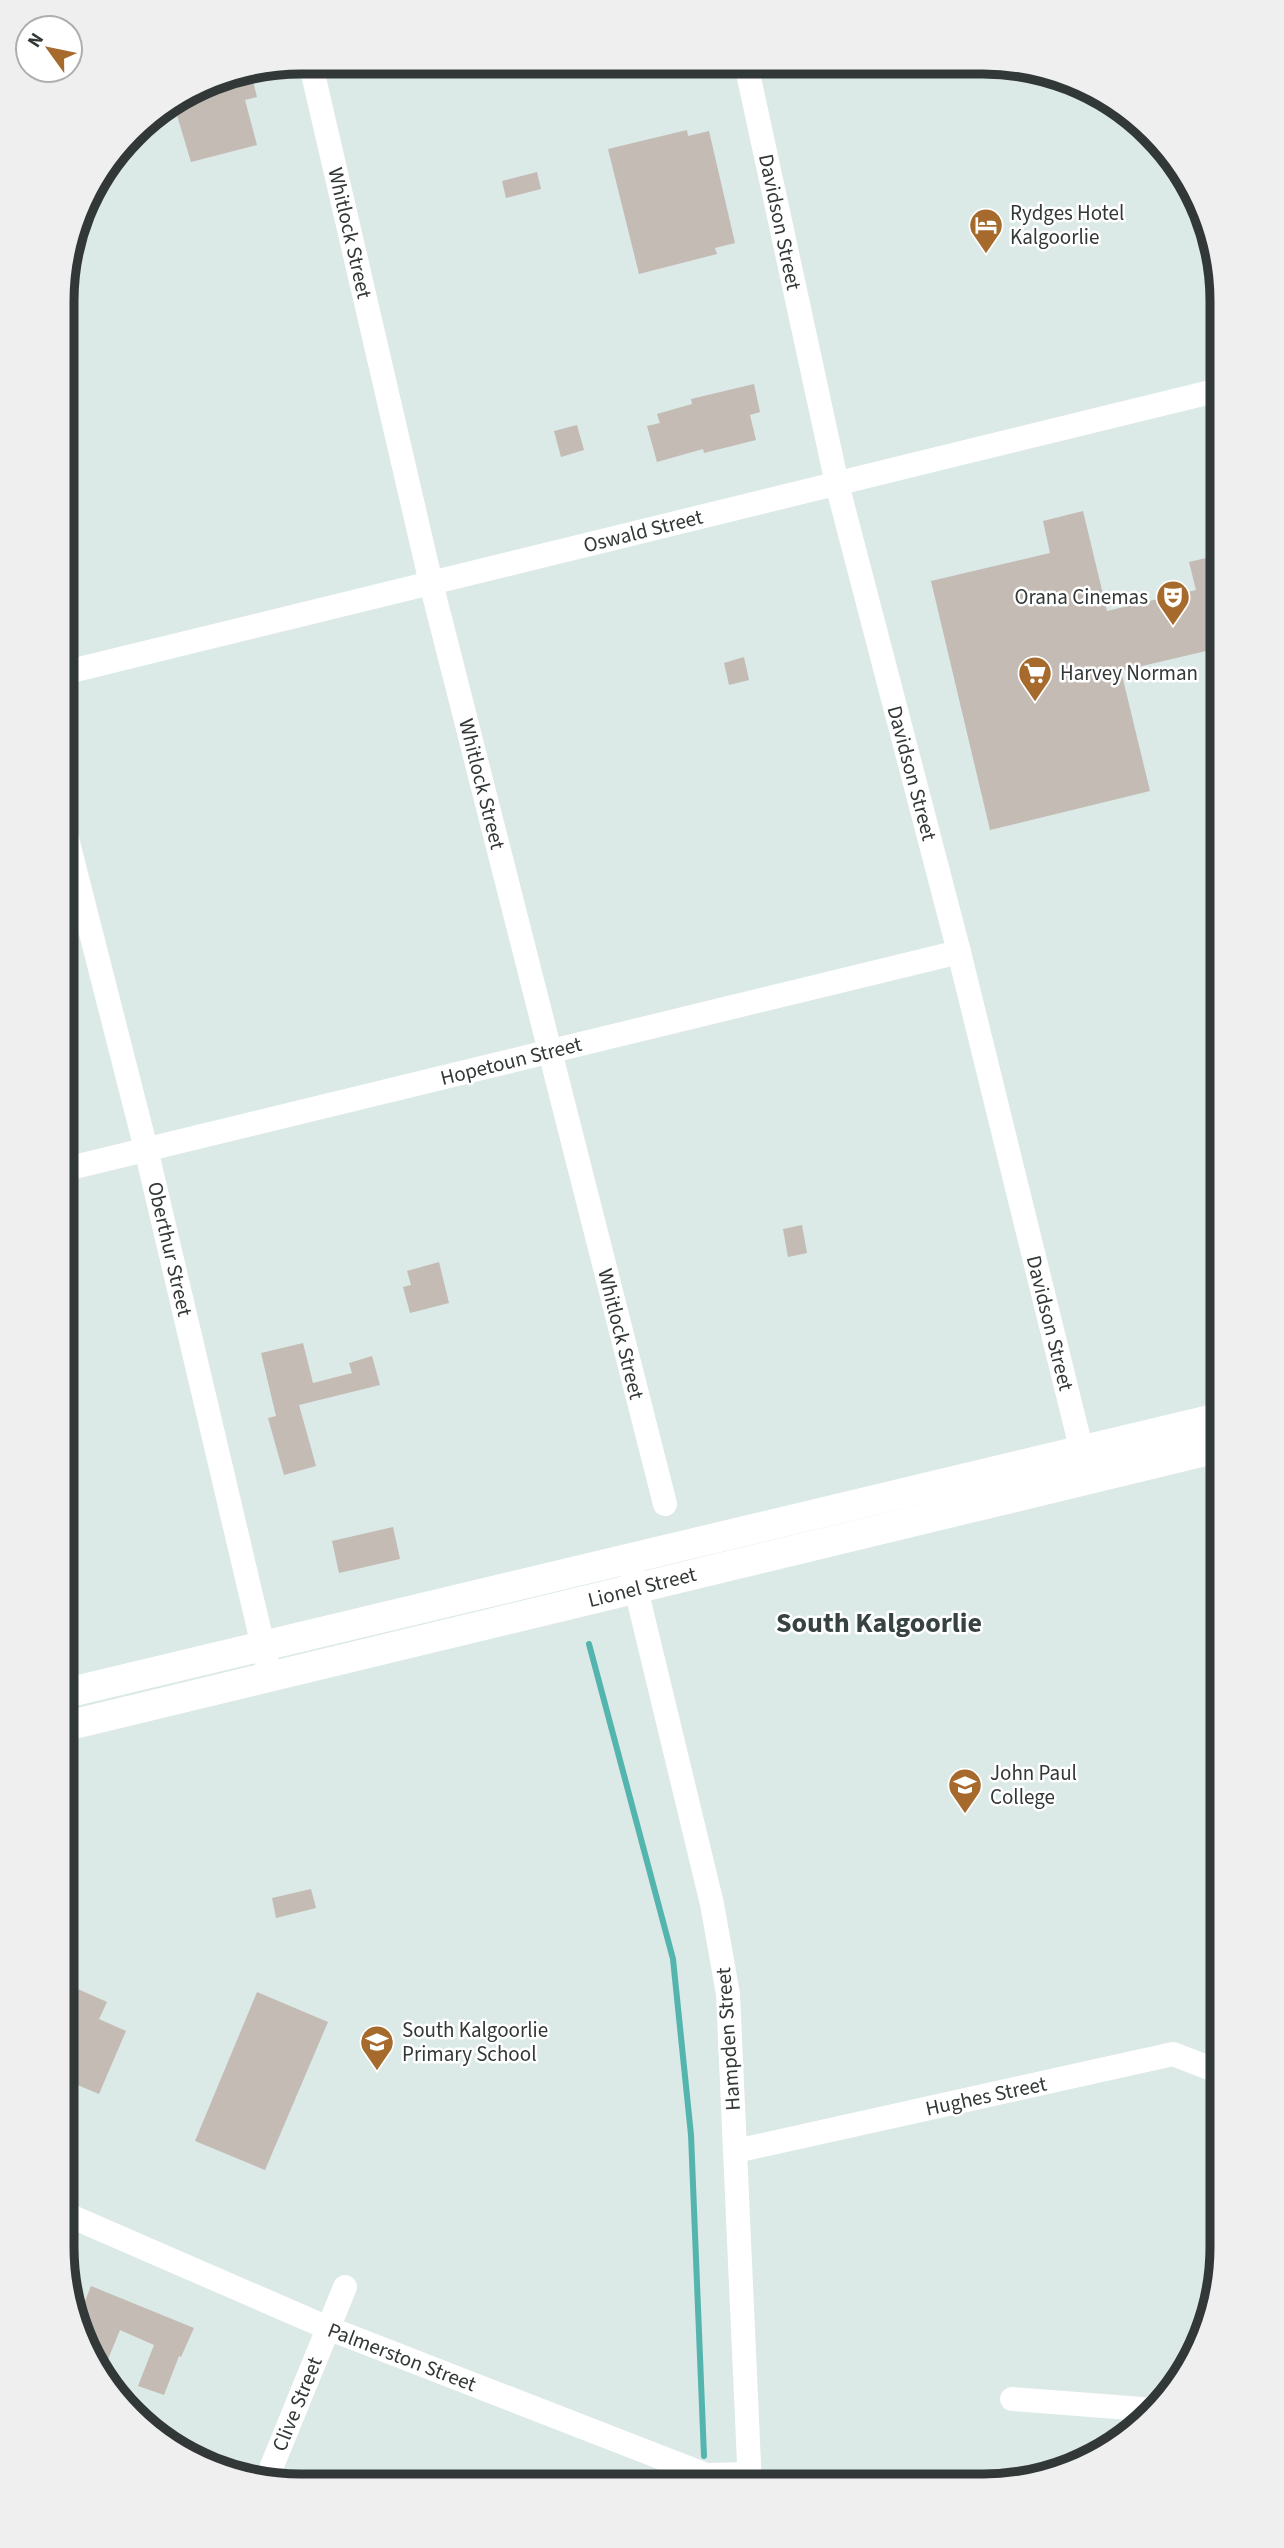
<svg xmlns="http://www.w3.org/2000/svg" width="1284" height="2548" font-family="'Source Sans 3',sans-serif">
	<rect width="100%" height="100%" fill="#dbe9e7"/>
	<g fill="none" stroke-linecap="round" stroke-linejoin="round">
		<path stroke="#53b5ad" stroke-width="6" d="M589,1644L673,1959L691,2135L704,2456"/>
	</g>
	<g fill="#c4bbb4">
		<path d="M253,81L257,97L245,100L257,145L191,162L173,102Z"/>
		<path d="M687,130L688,136L709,131L735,243L715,248L717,254L639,274L608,149Z"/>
		<path d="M537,172L541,189L506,198L502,181Z"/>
		<path d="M754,384L760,412L750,415L756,440L704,453L703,449L657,462L647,426L660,423L657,414L692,404L691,399Z"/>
		<path d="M577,425L584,450L561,457L554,431Z"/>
		<path d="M1083,511L1107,611L1196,590L1189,562L1223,554V647L1121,671L1150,791L990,830L931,581L1050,553L1043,521Z"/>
		<path d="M744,657L749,680L729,685L724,663Z"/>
		<path d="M802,1225L807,1253L788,1257L783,1229Z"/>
		<path d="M439,1262L449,1303L410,1313L403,1287L411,1285L407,1271Z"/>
		<path d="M303,1343L313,1383L352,1373L349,1363L372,1356L380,1385L299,1405L316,1466L284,1475L268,1418L276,1416L261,1353Z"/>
		<path d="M393,1527L400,1559L339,1573L332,1541Z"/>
		<path d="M311,1889L316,1908L276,1918L272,1898Z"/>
		<path d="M62,1982L107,2002L99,2019L126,2031L99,2094L61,2078Z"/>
		<path d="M257,1992L328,2022L265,2170L195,2141Z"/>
		<path d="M91,2286L194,2328L181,2357L179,2356L164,2395L138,2386L154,2345L120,2330L104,2369L75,2326Z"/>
	</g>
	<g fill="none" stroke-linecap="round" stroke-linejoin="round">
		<g stroke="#fff" stroke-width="24">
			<path d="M310,61L431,583L665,1504"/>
			<path d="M746,64L837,484L959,952L1086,1468"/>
			<path d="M63,673L1223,389"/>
			<path d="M63,823L146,1149L267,1663"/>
			<path d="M62,1170L959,952"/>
			<path d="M629,1560L712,1904L728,1994L750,2486"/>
			<path d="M736,2151L1173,2054L1217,2071L1222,2088"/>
			<path d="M61,2212L328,2328L706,2475L750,2474"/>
			<path d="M1012,2399L1155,2410"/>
			<path d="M265,2483L345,2287"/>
		</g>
		<g stroke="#fff" stroke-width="30">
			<path d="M62,1694L1222,1417"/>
			<path d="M62,1727L1222,1447"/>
		</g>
	</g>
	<defs>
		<g id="hotel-pin" transform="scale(1.75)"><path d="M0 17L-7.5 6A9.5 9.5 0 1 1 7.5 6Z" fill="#a66a2c" stroke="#fff"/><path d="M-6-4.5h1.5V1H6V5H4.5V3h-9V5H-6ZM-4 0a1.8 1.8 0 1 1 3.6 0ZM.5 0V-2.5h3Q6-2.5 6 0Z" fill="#fff"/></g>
		<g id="theatre-pin" transform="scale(1.75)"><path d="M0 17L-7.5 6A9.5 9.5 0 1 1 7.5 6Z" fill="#a66a2c" stroke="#fff"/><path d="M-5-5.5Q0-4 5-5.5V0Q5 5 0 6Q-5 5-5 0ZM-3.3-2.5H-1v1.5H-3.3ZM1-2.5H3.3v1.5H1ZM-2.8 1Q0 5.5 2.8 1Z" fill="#fff"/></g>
		<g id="supermarket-pin" transform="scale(1.75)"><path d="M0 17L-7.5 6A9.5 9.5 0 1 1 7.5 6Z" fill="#a66a2c" stroke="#fff"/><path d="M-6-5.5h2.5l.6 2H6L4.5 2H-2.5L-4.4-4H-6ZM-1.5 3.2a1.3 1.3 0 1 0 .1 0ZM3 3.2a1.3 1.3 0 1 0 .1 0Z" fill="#fff"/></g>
		<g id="school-pin" transform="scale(1.75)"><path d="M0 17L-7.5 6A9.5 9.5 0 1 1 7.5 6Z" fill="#a66a2c" stroke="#fff"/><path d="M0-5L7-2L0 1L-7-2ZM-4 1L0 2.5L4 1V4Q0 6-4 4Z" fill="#fff"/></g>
	</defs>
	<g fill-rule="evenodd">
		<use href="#hotel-pin" x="986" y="225"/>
		<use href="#theatre-pin" x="1173" y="597"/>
		<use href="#supermarket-pin" x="1035" y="673"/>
		<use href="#school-pin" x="965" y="1785"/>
		<use href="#school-pin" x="377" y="2042"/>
	</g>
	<g text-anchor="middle" stroke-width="5" stroke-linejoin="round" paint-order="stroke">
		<g font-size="21" fill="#323837" stroke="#fff" text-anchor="start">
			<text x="1010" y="220">Rydges Hotel<tspan x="1010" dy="24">Kalgoorlie</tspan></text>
			<text x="1148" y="604" text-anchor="end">Orana Cinemas</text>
			<text x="1060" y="680">Harvey Norman</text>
			<text x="990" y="1780">John Paul<tspan x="990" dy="24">College</tspan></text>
			<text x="402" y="2037">South Kalgoorlie<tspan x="402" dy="24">Primary School</tspan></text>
		</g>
		<g font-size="21" fill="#323837" stroke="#fff">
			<text transform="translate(780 222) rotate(78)" y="7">Davidson Street</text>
			<text transform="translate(350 233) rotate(77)" y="7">Whitlock Street</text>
			<text transform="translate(643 531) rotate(-14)" y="7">Oswald Street</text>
			<text transform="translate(912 773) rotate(75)" y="7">Davidson Street</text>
			<text transform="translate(482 784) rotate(76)" y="7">Whitlock Street</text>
			<text transform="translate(511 1061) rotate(-14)" y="7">Hopetoun Street</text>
			<text transform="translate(170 1249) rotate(77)" y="7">Oberthur Street</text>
			<text transform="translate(1050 1323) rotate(76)" y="7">Davidson Street</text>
			<text transform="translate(621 1334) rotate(76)" y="7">Whitlock Street</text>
			<text transform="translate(642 1587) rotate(-14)" y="7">Lionel Street</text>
			<text transform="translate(728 2039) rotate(-94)" y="7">Hampden Street</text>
			<text transform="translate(986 2096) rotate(-12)" y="7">Hughes Street</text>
			<text transform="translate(402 2357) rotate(21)" y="7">Palmerston Street</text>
			<text transform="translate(297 2404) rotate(-68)" y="7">Clive Street</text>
		</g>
		<g font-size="28" font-weight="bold" fill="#374341" stroke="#fff">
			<text x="879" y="1632">South Kalgoorlie</text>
		</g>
	</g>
	<path d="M0 0H1284V2548H0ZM301 74H983A227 227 0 0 1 1210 301V2247A227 227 0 0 1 983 2474H301A227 227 0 0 1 74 2247V301A227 227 0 0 1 301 74Z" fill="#efefef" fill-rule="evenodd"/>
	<path fill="none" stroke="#323837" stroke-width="9" d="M301 74H983A227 227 0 0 1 1210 301V2247A227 227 0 0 1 983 2474H301A227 227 0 0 1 74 2247V301A227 227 0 0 1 301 74Z"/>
	<g transform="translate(49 49) rotate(303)"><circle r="33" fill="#ffffff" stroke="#adafaf" stroke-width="2"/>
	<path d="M0-5L12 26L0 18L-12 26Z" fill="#a66a2c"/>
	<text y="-10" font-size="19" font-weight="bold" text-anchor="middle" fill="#323837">N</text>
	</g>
</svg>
